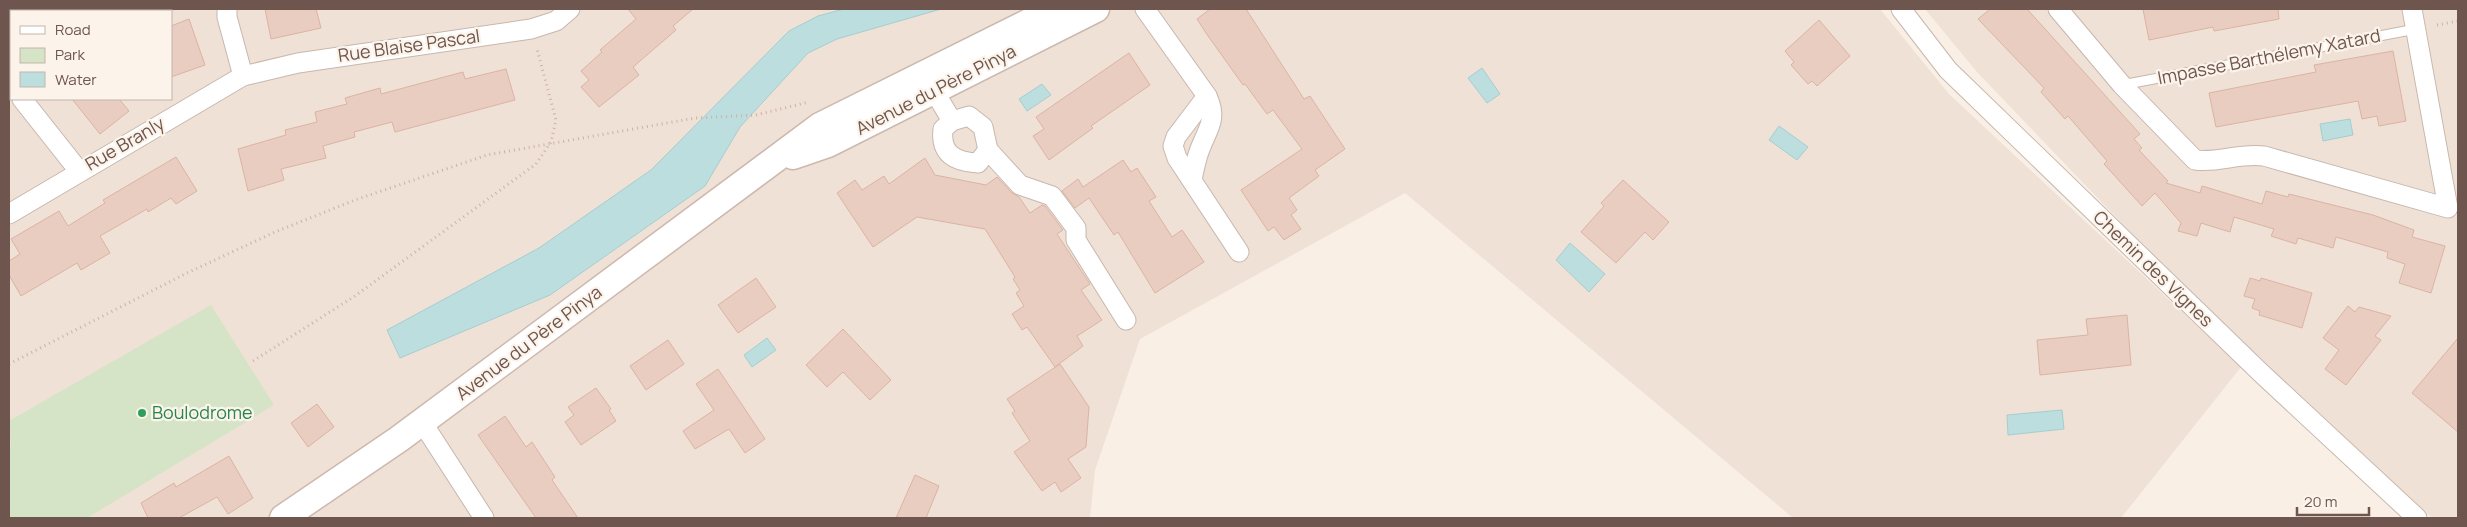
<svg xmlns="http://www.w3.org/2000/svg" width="2467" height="527" font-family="Manrope,sans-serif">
	<rect width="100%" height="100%" fill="#f9efe5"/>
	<g fill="#efe1d5" fill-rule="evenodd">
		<path d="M9,9H1880L1949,94L2241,367L2121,518H1793L1405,193L1140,339L1095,470L1090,518H9ZM11,11H171V99H11Z"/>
		<path d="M1925,9H2458V518H2432L2181,285L1977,72Z"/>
	</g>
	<path fill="#d5e4c6" d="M211,305L274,405L87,518H9V448L11,446L9,421Z"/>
	<g fill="#bddedf" stroke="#a5cdd0">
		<path d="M844,9H941L837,39L808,53L740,127L705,186L550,295L400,358L387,330L539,248L651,170L789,31L818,16Z"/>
		<path d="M1482,68L1500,94L1487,103L1468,78Z"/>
		<path d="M1042,84L1051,95L1027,111L1019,99Z"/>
		<path d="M2350,119L2353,135L2323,141L2320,124Z"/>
		<path d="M1779,126L1808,147L1797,160L1769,140Z"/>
		<path d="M1570,243L1605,274L1589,292L1556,260Z"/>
		<path d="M767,338L776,350L752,367L744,355Z"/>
		<path d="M2062,410L2064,429L2008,435L2007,415Z"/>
	</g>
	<g fill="#eacdc1" stroke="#dbb3a4">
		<path d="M265,9H316L321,28L271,39Z"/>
		<path d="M628,9H693L673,26L676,30L633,67L639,75L599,107L581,87L589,80L581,71L602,52L600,50L636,19Z"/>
		<path d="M1210,9H1246L1304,99L1310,96L1345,149L1315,170L1319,176L1289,198L1297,210L1291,215L1301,229L1284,240L1274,227L1268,231L1241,190L1302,149L1273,110L1267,114L1245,84L1243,85L1206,33L1197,19Z"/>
		<path d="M1990,9H2027L2140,134L2134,139L2142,148L2139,150L2168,181L2166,183L2200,193L2202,186L2262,204L2266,191L2288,197L2289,194L2373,215L2414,230L2412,237L2445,246L2431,293L2399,283L2405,264L2387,258L2388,252L2336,237L2333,248L2298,238L2296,244L2271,236L2274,229L2234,217L2230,232L2201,223L2197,236L2178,231L2181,223L2155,193L2142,206L2104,164L2107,161L2068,116L2065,119L2041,92L2044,88L1978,19Z"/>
		<path d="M2143,9H2278L2279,19L2214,31L2213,27L2149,40Z"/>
		<path d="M189,19L205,65L171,77V26Z"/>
		<path d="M1819,20L1850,56L1817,86L1812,81L1808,84L1791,65L1794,62L1785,51Z"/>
		<path d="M2393,51L2406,121L2379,126L2377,116L2362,119L2358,101L2216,127L2209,93L2316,72L2314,65Z"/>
		<path d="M1129,53L1150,85L1091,126L1093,128L1049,160L1033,136L1044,129L1036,117Z"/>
		<path d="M506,69L515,100L395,132L392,122L354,132L355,137L323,146L326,158L281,169L284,180L248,191L238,149L286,135L285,130L317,122L315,112L347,104L345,98L380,88L381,94L463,72L465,79Z"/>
		<path d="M72,99H119L129,111L100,134Z"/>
		<path d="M176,157L197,191L176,204L171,198L148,212L147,209L100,236L110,253L81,270L77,263L21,296L9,275V261L20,254L11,239L59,211L68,226L105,203L103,200Z"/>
		<path d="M925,158L935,175L986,185L997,177L1012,193L1019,197L1030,213L1042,205L1045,206L1063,230L1057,234L1090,284L1081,290L1102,320L1077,336L1083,346L1055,367L1027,327L1022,330L1012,314L1024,306L1016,293L1020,290L1013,279L1015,277L985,229L917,217L873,247L837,193L855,180L862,190L884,176L889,184Z"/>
		<path d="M1123,160L1131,172L1137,168L1156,197L1149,201L1172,237L1182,230L1204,262L1155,293L1118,232L1114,235L1089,198L1075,208L1062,191L1078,179L1083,187Z"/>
		<path d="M1623,180L1669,222L1653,240L1645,232L1616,263L1581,232L1604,206L1601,203Z"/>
		<path d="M756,278L776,307L738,333L718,305Z"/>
		<path d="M2250,278L2260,281L2261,278L2312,293L2302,328L2259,315L2260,311L2252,308L2255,299L2244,296Z"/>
		<path d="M2348,306L2355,312L2359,307L2391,316L2375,336L2381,340L2346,385L2325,369L2339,350L2323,338Z"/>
		<path d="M2127,315L2131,365L2040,375L2037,340L2088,335L2086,319Z"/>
		<path d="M843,329L891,380L870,400L843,372L827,387L806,365Z"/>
		<path d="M2458,338V432L2412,393Z"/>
		<path d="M668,340L684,364L646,390L630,366Z"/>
		<path d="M1060,364L1089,407L1086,447L1068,459L1081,478L1061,492L1055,482L1042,491L1014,452L1030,441L1012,413L1015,411L1007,399Z"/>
		<path d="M718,369L765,439L745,453L729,429L695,449L683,431L714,410L696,384Z"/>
		<path d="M596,388L611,409L609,410L616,421L581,445L565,422L574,415L568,407Z"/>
		<path d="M317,404L334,427L308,447L291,423Z"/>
		<path d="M505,416L526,447L532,442L555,477L552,480L578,518H536L478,435Z"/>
		<path d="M229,456L253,498L228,514L217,497L179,518H148L141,503L174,483L176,487Z"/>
		<path d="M915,475L939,486L926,518H896Z"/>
	</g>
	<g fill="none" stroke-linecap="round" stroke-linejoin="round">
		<g stroke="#c8b7ad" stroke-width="11">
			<path id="lane" d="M2122,85L2416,29"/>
		</g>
		<g stroke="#c8b7ad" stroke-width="21">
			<g id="street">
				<path d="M227,9V17L243,76"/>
				<path d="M1145,9L1207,96L1176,137L1173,146L1177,158L1239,252"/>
				<path d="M1901,9L1948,70L2261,373L2417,518"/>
				<path d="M2058,9L2122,85L2195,160C2219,163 2238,153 2264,156L2448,208L2412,9"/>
				<path d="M927,79L952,121L969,116L983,127L988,150L978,163C955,162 940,154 943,129L952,121"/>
				<path d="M9,81L11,85"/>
				<path d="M22,99L79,171"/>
				<path d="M988,150L1020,185L1052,196L1076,228V240L1126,320"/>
				<path d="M1192,180C1194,170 1196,159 1200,149C1208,128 1218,119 1207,96"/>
				<path d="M9,214L243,76L298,63L531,29L556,21L570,9"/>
				<path d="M422,422L484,518"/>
			</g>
		</g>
		<g stroke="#cdb8ae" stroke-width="29">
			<g id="secondary">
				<path d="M793,156L828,144L1096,9"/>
				<path d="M283,518L399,439L820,126L1055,9"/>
			</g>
		</g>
		<g stroke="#cfb1a4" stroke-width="3" stroke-dasharray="1 4" stroke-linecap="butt">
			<path d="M2437,25L2458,21"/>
			<path d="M253,361L355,296L536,164L551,142L556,120L537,49"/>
			<path d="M9,364L187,273L275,232L355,200L487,155L695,118L756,115L809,102"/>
		</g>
		<use href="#lane" stroke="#fff" stroke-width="9"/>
		<use href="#street" stroke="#fff" stroke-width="19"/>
		<use href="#secondary" stroke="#fff" stroke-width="26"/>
	</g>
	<circle fill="#2e9e5b" stroke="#fcf4eb" stroke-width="2" cx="142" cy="413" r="5"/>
	<g text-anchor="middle" stroke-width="4.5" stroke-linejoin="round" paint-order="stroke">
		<g font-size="18" fill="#6e564e" stroke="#fcf4eb">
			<text transform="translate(409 46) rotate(-8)" y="6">Rue Blaise Pascal</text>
			<text transform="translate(2269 57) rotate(-11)" y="6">Impasse Barthélemy Xatard</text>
			<text transform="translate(936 90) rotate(-27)" y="6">Avenue du Père Pinya</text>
			<text transform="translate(125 144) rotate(-30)" y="6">Rue Branly</text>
			<text transform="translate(2153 269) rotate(44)" y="6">Chemin des Vignes</text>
			<text transform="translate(529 343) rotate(-37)" y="6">Avenue du Père Pinya</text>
		</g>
		<g font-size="18" fill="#27864d" stroke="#fcf4eb" text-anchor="start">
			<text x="152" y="419">Boulodrome</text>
		</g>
	</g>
	<rect width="2467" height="527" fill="none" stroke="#6e564e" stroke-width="20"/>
	<rect x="10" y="10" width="162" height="90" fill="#fcf4eb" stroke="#c3b5ac"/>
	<rect x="20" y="26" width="25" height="8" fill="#ffffff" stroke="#c3b5ac"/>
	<text x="55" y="35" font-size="15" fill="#6e564e">Road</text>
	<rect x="20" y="48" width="25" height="15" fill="#d5e4c6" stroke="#c3b5ac"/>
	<text x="55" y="60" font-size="15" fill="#6e564e">Park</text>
	<rect x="20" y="72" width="25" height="15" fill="#bddedf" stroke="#c3b5ac"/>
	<text x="55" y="85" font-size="15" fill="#6e564e">Water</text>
	<path d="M2297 507v8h72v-8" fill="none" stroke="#6e564e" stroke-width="2.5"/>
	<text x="2304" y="507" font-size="15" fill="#6e564e" stroke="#fcf4eb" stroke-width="4" paint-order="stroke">20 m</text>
</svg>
